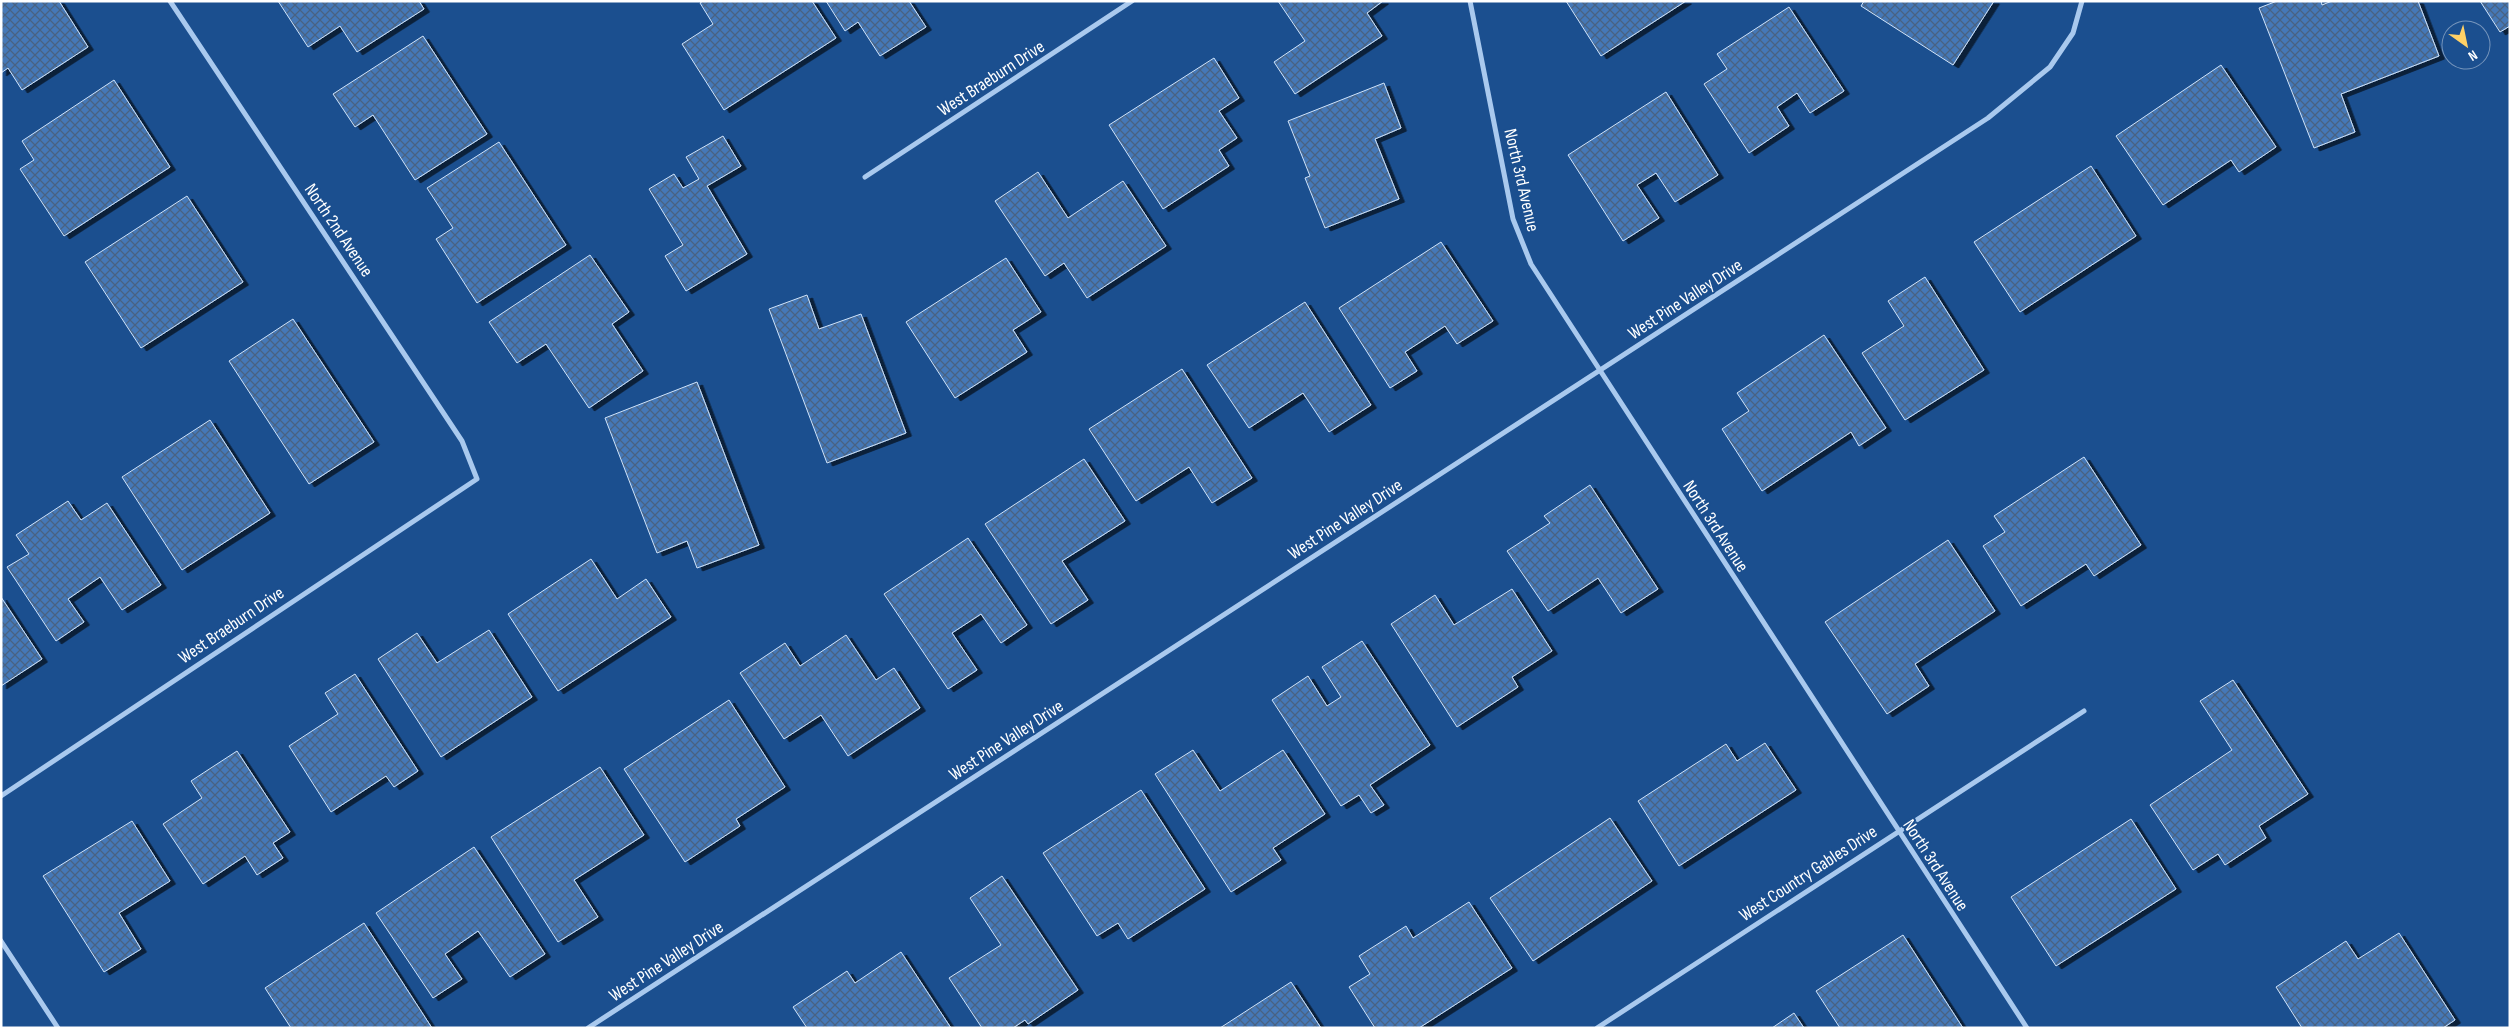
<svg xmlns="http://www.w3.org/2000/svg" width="2511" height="1029" font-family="'Sofia Sans Condensed',sans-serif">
	<defs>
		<pattern id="building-cross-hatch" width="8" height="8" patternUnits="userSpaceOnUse" patternTransform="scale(1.25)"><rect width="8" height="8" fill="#4478b7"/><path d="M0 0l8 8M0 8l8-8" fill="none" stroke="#486282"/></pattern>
		<filter id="shadow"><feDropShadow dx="5.5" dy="3" stdDeviation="0" flood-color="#0009"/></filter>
	</defs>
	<rect width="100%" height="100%" fill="#1b4f8f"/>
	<g fill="url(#building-cross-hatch)" stroke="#cfe3fa" filter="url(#shadow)">
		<path d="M1,1H59L88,47L22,90L8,68L1,73Z"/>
		<path d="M278,1H419L424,9L357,52L340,26L308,47Z"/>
		<path d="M703,1H812L836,38L724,110L682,44L713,24L700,3Z"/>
		<path d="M826,1H909L926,27L880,56L858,22L845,31Z"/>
		<path d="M1278,1H1383L1367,13L1382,36L1295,94L1274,62L1305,41Z"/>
		<path d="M1566,1H1686L1601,56Z"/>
		<path d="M1864,1H1994L1953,65L1861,6Z"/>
		<path d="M2277,1H2321L2322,5L2332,1H2418L2439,56L2341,94L2355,132L2314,148L2259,8Z"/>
		<path d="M2480,1H2510V26L2500,32Z"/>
		<path d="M1789,7L1844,91L1810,113L1797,93L1777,107L1789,126L1749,153L1704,84L1727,69L1717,54Z"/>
		<path d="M423,36L487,134L415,180L373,115L355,127L333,94Z"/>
		<path d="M1214,58L1239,98L1219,111L1237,138L1219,150L1229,166L1163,209L1109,125Z"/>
		<path d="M2221,65L2276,147L2239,172L2231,160L2163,205L2116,136Z"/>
		<path d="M114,80L170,167L64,236L20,169L34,160L22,141Z"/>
		<path d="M1384,83L1401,128L1375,139L1399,199L1325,228L1305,178L1310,176L1288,121Z"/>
		<path d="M1666,92L1718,175L1675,202L1656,173L1637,185L1659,218L1623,241L1568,155Z"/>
		<path d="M723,136L741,166L707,186L747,254L686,291L665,256L683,245L649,189L674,174L683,188L699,179L686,157Z"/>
		<path d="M499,142L566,245L477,303L436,239L453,228L427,188Z"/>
		<path d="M2091,166L2136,236L2020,312L1974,242Z"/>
		<path d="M1038,172L1068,218L1123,181L1166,246L1087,298L1064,263L1045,276L995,201Z"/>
		<path d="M187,196L243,282L141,348L85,262Z"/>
		<path d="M1441,242L1493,321L1457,344L1445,326L1405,352L1417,371L1390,388L1339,308Z"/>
		<path d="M590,255L629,312L612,324L643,371L589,408L546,344L517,363L489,322Z"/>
		<path d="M1006,258L1041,312L1013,330L1027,352L955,398L906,322Z"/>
		<path d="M1925,277L1984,370L1905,420L1862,353L1904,326L1888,301Z"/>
		<path d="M807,295L819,329L861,314L906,433L827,463L769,309Z"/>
		<path d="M1305,302L1371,405L1329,432L1303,393L1249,428L1207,365Z"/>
		<path d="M293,319L374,442L309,484L229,361Z"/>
		<path d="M1824,335L1886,428L1859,446L1851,432L1762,491L1722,429L1749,411L1737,393Z"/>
		<path d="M1182,369L1252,478L1212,503L1189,467L1136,501L1089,429Z"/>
		<path d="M697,382L759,545L697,568L687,541L657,553L605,418Z"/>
		<path d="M210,420L270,513L182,570L122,477Z"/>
		<path d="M2084,457L2141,545L2094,576L2086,564L2021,606L1983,546L2005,532L1994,516Z"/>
		<path d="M1084,459L1125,521L1062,561L1088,600L1051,624L985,524Z"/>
		<path d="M1590,485L1658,589L1621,613L1598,578L1548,611L1507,551L1550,523L1544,516Z"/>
		<path d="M68,501L81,520L107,503L161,585L122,610L100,577L68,599L84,622L56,641L7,567L29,554L16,535Z"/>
		<path d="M968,538L1027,625L1001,643L981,614L952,633L977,670L948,689L884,594Z"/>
		<path d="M1948,540L1995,611L1915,664L1929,686L1887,714L1825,622Z"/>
		<path d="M591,559L617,599L646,579L671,617L558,691L508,614Z"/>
		<path d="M1512,589L1552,651L1512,677L1518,687L1457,727L1391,624L1435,595L1454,625Z"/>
		<path d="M1,597L42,659L1,686Z"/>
		<path d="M489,630L532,697L441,757L378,659L417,633L437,663Z"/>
		<path d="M846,635L876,680L894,668L920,708L848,756L821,715L784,739L740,673L785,643L800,666Z"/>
		<path d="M1362,641L1430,745L1370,785L1384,805L1371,813L1359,795L1341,806L1272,700L1308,676L1327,706L1341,697L1322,667Z"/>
		<path d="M355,674L418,771L394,787L386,776L331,812L289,746L338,714L325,693Z"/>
		<path d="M2233,680L2308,794L2259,826L2266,838L2225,865L2218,854L2193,870L2150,805L2232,750L2200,701Z"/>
		<path d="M729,700L785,787L736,819L740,826L685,862L624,769Z"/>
		<path d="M1765,743L1796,790L1679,866L1638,801L1726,744L1737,761Z"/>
		<path d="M1193,750L1220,791L1283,750L1325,814L1273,848L1281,860L1231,892L1155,774Z"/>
		<path d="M237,751L290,832L273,843L283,858L257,875L245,856L203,884L163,824L202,798L191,781Z"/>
		<path d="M600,767L644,835L574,880L598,917L558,942L491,837Z"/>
		<path d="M1141,790L1205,889L1128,939L1118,923L1097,936L1043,853Z"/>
		<path d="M1610,818L1652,881L1533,961L1490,898Z"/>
		<path d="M2131,819L2176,889L2056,966L2011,897Z"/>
		<path d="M132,821L170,881L119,913L141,949L104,972L43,876Z"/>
		<path d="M474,847L545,954L510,977L478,931L445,954L462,979L433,998L376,913Z"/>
		<path d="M1002,876L1078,990L1028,1024L1025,1020L1013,1028H982L949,978L1001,945L970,898Z"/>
		<path d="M1469,902L1512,968L1419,1028H1375L1349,987L1370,974L1359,956L1406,926L1413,938Z"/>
		<path d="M364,923L432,1028H291L265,988Z"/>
		<path d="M2399,933L2455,1020L2443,1028H2302L2276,987L2346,941L2358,959Z"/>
		<path d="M1903,935L1963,1028H1840L1816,991Z"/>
		<path d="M901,952L951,1028H807L793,1007L847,971L855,983Z"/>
		<path d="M1291,982L1321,1028H1220Z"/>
		<path d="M1794,1013L1804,1028H1772Z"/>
	</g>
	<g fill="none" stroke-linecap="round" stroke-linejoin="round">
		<g stroke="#a9c9ee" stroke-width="5">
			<path d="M1470,1L1513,219L1531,264L2027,1028"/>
			<path d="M865,177L1132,1"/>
			<path d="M1,796L477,479L462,441L170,1"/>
			<path d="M1,941L58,1028"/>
			<path d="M588,1028L1988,118L2050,67L2073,33L2082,1"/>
			<path d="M1597,1028L2084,711"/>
		</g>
	</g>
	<g text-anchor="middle" stroke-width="4" stroke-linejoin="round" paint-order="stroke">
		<g font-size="18" fill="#fff" stroke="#1b4f8f">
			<text transform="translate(991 78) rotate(-33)" y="6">West Braeburn Drive</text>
			<text transform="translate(1522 180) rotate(77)" y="6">North 3rd Avenue</text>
			<text transform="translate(339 230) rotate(56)" y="6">North 2nd Avenue</text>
			<text transform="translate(1685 299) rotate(-33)" y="6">West Pine Valley Drive</text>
			<text transform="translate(1345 519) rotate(-33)" y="6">West Pine Valley Drive</text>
			<text transform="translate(1716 526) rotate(57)" y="6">North 3rd Avenue</text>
			<text transform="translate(231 625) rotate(-34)" y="6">West Braeburn Drive</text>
			<text transform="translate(1006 740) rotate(-33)" y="6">West Pine Valley Drive</text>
			<text transform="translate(1936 865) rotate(57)" y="6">North 3rd Avenue</text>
			<text transform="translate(1808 873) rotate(-33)" y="6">West Country Gables Drive</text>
			<text transform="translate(666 961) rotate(-33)" y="6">West Pine Valley Drive</text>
		</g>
	</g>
	<rect width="2511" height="1029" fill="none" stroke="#ffffff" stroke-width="5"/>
	<g transform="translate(2466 45) rotate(147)"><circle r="24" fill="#1b4f8f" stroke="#7695bc"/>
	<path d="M0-4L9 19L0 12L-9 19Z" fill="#ffd166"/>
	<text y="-8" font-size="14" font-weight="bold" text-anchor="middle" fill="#ffffff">N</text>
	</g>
</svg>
